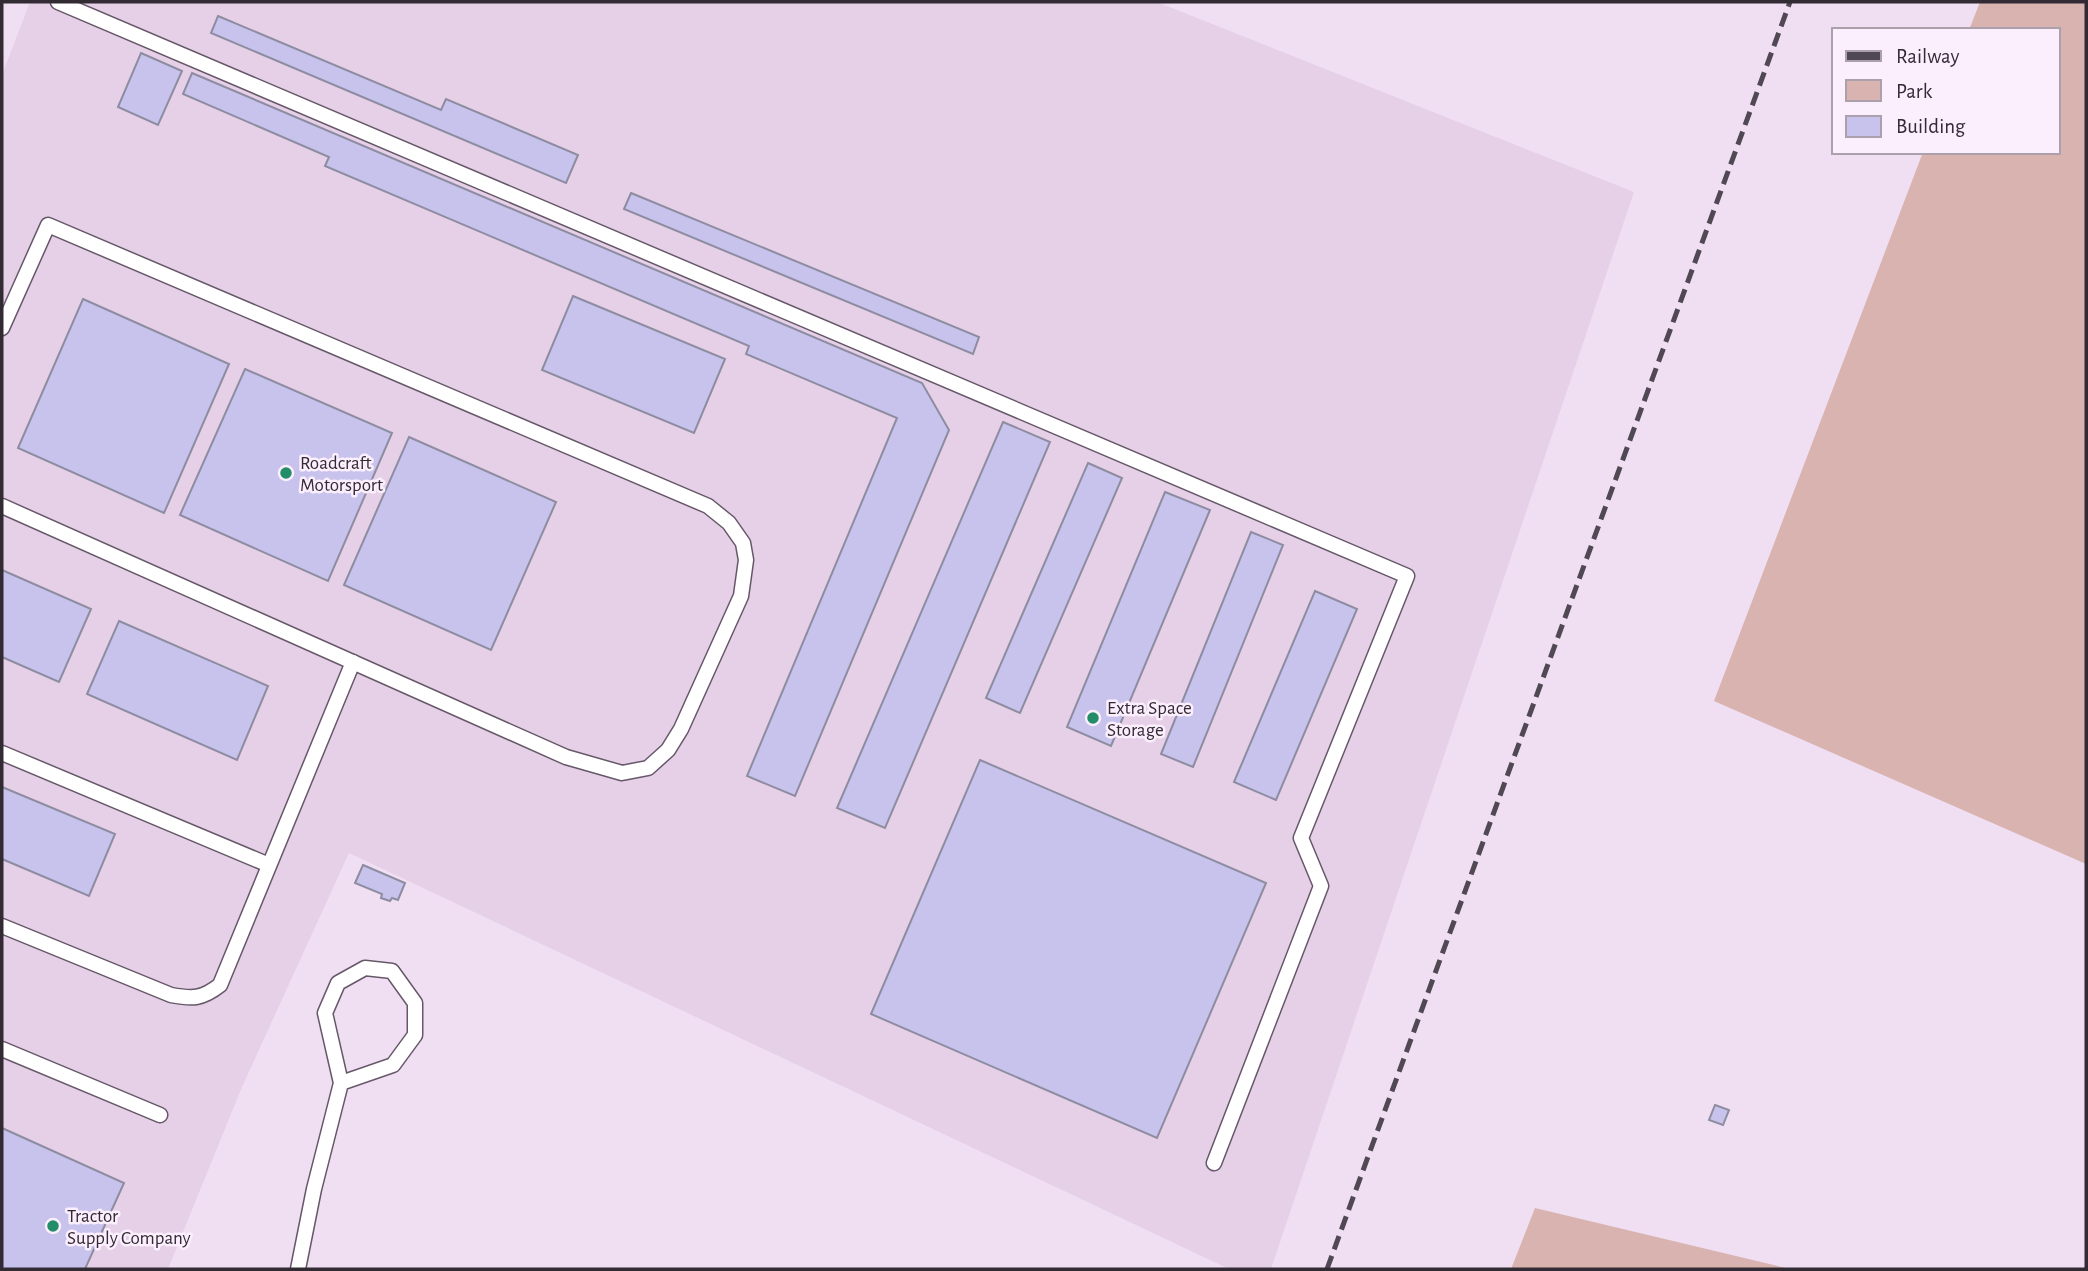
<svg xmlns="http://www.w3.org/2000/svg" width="2088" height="1271" font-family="'Alegreya Sans',sans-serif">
	<rect width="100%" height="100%" fill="#f0dff3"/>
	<path fill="#e5d0e8" d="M30,2H1157L1634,192L1271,1269H1229L349,853L242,1087L168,1269H2V75Z"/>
	<g fill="#d9b3b0">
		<path d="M1980,2H2086V864L1714,701L1923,152H2058V30H1969Z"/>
		<path d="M1535,1208L1790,1269H1511Z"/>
	</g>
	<g fill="#c8c3ec" stroke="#8e8ca1" stroke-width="2">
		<path d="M218,16L441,110L446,99L578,155L566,183L211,33Z"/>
		<path d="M141,53L182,71L158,125L118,107Z"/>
		<path d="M192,73L922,383L949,430L795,796L747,776L897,418L746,354L749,346L325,166L329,157L183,94Z"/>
		<path d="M631,193L979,337L973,354L624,209Z"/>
		<path d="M573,296L725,359L694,433L542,370Z"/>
		<path d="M83,299L229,364L164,513L18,448Z"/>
		<path d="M245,369L392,433L328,581L180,515Z"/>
		<path d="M1003,422L1050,442L885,828L837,808Z"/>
		<path d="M409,437L556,502L491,650L344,585Z"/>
		<path d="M1088,463L1122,478L1020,713L986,698Z"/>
		<path d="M1165,492L1210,510L1111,746L1067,727Z"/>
		<path d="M1251,532L1283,545L1193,767L1161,754Z"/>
		<path d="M2,570L91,609L59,682L2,657Z"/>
		<path d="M1315,591L1357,609L1276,800L1234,782Z"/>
		<path d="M119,621L268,686L237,760L87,694Z"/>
		<path d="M980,760L1266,883L1157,1138L871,1014Z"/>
		<path d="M2,787L115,834L89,896L2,859Z"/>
		<path d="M363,865L405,883L398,900L392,898L390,901L381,898L382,894L355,883Z"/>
		<path d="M1715,1105L1729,1110L1723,1125L1709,1120Z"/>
		<path d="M2,1128L124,1183L85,1269H2Z"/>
	</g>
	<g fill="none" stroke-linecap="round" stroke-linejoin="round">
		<g stroke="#665868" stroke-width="17">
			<g id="service">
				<path d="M58,2L1407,576L1301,838L1321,886L1214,1163"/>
				<path d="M2,328L48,225L708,506L729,523L743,543L746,560L741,596L681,729L668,750L648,768L622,773L566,757L2,506"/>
				<path d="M2,753L269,865"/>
				<path d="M2,926L171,995C193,999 202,999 220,985L353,662"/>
				<path d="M2,1049L160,1115"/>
				<path d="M298,1269L314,1189L341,1083L325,1013L338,983L365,968L392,971L415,1003V1035L393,1065L341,1083"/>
			</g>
		</g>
		<use href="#service" stroke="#fff" stroke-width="14"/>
		<path stroke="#504852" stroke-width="5" stroke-dasharray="14 7" stroke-linecap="butt" d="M1327,1269L1790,2"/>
	</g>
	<g fill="#238c69" stroke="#fbeefd" stroke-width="2.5">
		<circle cx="286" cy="473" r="7"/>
		<circle cx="1093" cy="718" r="7"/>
		<circle cx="53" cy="1226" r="7"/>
	</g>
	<g text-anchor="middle" stroke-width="5" stroke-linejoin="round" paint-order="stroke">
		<g font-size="19" fill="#322b33" stroke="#fbeefd" text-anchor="start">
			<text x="300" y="469">Roadcraft<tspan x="300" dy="22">Motorsport</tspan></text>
			<text x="1107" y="714">Extra Space<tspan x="1107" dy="22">Storage</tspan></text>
			<text x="67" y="1222">Tractor<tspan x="67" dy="22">Supply Company</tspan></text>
		</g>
	</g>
	<rect width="2088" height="1271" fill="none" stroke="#322b33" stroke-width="7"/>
	<rect x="1832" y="28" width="228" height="126" fill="#fbeefd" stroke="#aba0ac" stroke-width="2"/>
	<rect x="1846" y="51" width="35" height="10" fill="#504852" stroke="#aba0ac" stroke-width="2"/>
	<text x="1896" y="63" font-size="21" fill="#322b33">Railway</text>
	<rect x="1846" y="80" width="35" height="21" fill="#d9b3b0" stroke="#aba0ac" stroke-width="2"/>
	<text x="1896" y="98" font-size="21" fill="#322b33">Park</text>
	<rect x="1846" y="116" width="35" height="21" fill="#c8c3ec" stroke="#aba0ac" stroke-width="2"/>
	<text x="1896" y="133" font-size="21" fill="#322b33">Building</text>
</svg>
